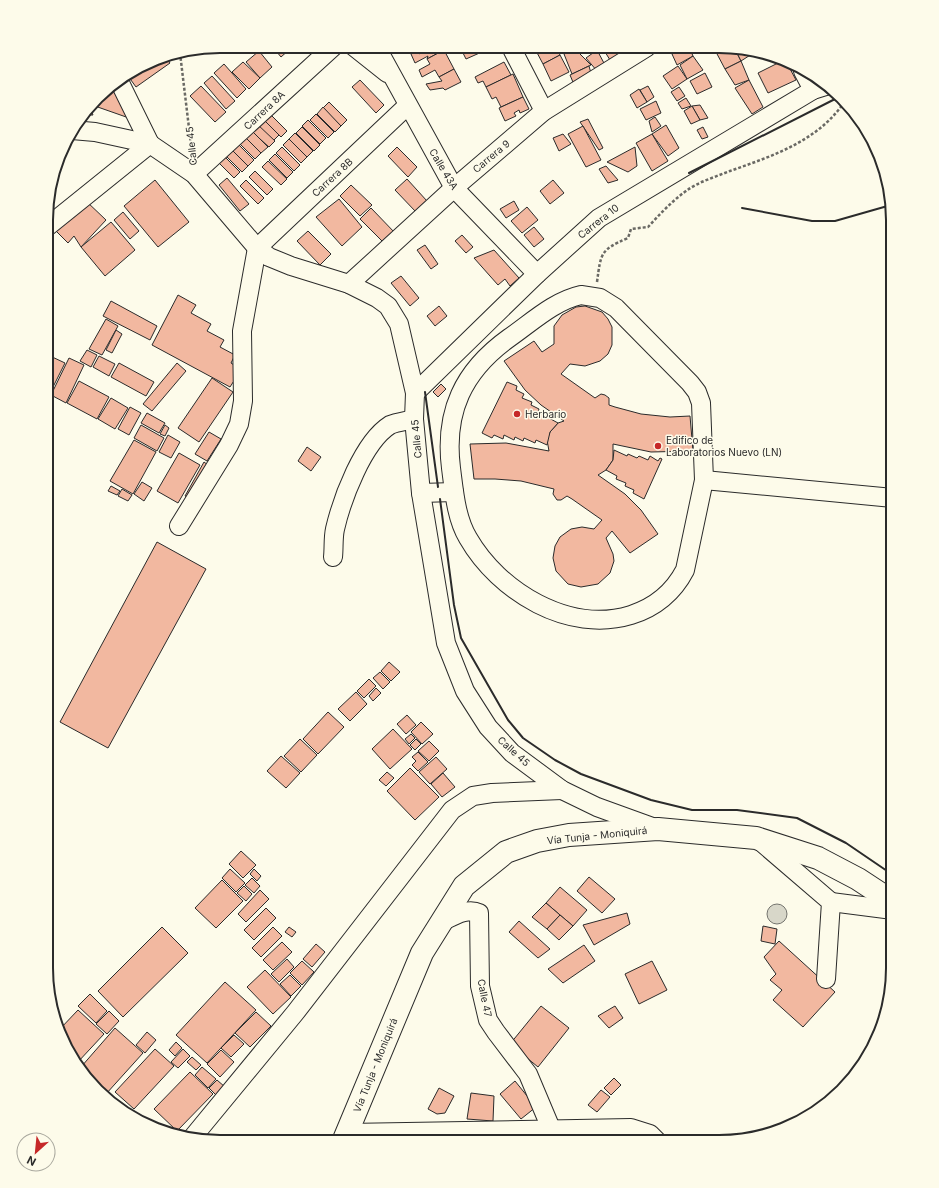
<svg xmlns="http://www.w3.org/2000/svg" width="939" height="1188" font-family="Inter,sans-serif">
	<rect width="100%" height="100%" fill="#fdfbea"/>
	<circle fill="#d8d7c9" stroke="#74746e" cx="777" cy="914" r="10"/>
	<g fill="#f2b8a0" stroke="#2b2b2b">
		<path d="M272,46H287L290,49L281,57Z"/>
		<path d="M422,47H444L446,51L444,50L427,59L428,56L415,63L411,54L417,50L419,54L423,51Z"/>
		<path d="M460,47H493L466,59Z"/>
		<path d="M534,47H556L560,55L543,64Z"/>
		<path d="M602,47H623L626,52L610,60Z"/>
		<path d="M684,47H689L693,56L677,65L672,54Z"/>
		<path d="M724,47H734L741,61L725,69L716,52Z"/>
		<path d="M734,47L742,48L755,52L741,61Z"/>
		<path d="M444,50L454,69L439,77L435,70L422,77L419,70L430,64L427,59Z"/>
		<path d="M576,50L591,65L572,74L564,54Z"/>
		<path d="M597,50L605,65L597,71L586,58Z"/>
		<path d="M259,51L272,67L260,78L246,62Z"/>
		<path d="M164,55L170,63L136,87L128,76Z"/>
		<path d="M560,55L569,72L551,81L543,64Z"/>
		<path d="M693,56L703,70L687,79L680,65Z"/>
		<path d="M741,61L749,80L735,85L725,69Z"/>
		<path d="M243,62L260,78L249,89L232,72Z"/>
		<path d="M504,62L511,75L486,87L483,81L478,83L475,77Z"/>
		<path d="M780,62L788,65L796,80L768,93L758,73Z"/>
		<path d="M224,64L246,89L237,98L214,73Z"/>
		<path d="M589,66L592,77L575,87L570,75Z"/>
		<path d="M678,66L687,79L672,89L663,76Z"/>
		<path d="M454,69L461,82L445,90L443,88L430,90L426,84L442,81L439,77Z"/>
		<path d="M705,73L712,87L697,94L690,81Z"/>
		<path d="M513,74L523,97L501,107L496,97L492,99L486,87Z"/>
		<path d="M212,76L235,101L226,109L204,83Z"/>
		<path d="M360,80L384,105L376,113L352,87Z"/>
		<path d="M749,80L763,107L752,114L735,88Z"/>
		<path d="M113,84L129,118L92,105L105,89Z"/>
		<path d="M201,86L226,112L215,122L190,96Z"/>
		<path d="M648,86L654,97L647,102L640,90Z"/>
		<path d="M679,87L685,96L677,101L671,92Z"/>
		<path d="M639,89L647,102L637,108L630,95Z"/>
		<path d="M523,97L529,109L520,113L519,110L514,113L516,116L505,121L499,108Z"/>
		<path d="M686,98L691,106L682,109L678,103Z"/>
		<path d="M656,101L661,113L646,120L640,109Z"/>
		<path d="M329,102L347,120L341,126L323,108Z"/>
		<path d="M700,105L708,118L700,120L692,106Z"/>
		<path d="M692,106L700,120L691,124L684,111Z"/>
		<path d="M323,107L341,126L335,132L317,114Z"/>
		<path d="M90,108L93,115H84Z"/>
		<path d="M269,113L287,131L281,137L263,119Z"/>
		<path d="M316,114L334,132L328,138L310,120Z"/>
		<path d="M261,117L279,135L273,141L255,123Z"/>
		<path d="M655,117L661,126L652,132L649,121Z"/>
		<path d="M588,119L603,148L599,150L580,122Z"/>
		<path d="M308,120L326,138L320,144L302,126Z"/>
		<path d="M256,123L275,141L269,147L250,130Z"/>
		<path d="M666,125L679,148L668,156L652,134Z"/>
		<path d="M583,126L601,160L586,167L568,134Z"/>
		<path d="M302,127L320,145L314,151L296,133Z"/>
		<path d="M703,127L708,137L702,139L697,130Z"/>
		<path d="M250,129L268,147L261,153L243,135Z"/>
		<path d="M295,133L313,151L307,157L289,139Z"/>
		<path d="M563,134L571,144L559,151L553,138Z"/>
		<path d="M652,134L668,161L652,171L636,143Z"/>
		<path d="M243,135L261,153L255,159L237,141Z"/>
		<path d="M289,139L307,157L301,163L283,145Z"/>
		<path d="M236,142L254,160L248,166L230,148Z"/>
		<path d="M282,147L300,165L294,171L276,153Z"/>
		<path d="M397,147L417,167L408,177L388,156Z"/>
		<path d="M635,147L637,166L628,172L607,162Z"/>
		<path d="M230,148L248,166L242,172L224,154Z"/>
		<path d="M222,154L240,172L234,178L216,160Z"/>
		<path d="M275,154L293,172L287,178L269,160Z"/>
		<path d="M268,161L287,179L281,185L262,167Z"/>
		<path d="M606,166L618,180L608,183L599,169Z"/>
		<path d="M255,171L273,189L267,195L249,177Z"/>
		<path d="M227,178L249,204L240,211L219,185Z"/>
		<path d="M407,179L427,201L416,212L395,190Z"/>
		<path d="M155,180L189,222L158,247L124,206Z"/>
		<path d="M246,180L264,198L258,204L240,186Z"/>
		<path d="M553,180L564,193L550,204L540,191Z"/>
		<path d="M351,185L372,205L360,216L340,196Z"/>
		<path d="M339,199L362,227L342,246L316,217Z"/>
		<path d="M85,200L106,220L81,247L74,236L68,243L56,231Z"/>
		<path d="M514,201L519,210L506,218L500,209Z"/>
		<path d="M527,207L538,220L522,233L511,221Z"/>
		<path d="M371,208L396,234L385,244L360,219Z"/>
		<path d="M123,212L139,231L130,239L114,220Z"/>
		<path d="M111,222L135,250L105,276L81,247Z"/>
		<path d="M534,227L544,239L534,247L524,235Z"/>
		<path d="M308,231L331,254L320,265L297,241Z"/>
		<path d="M462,235L473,247L466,253L455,241Z"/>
		<path d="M425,245L438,264L431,269L417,250Z"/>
		<path d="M494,250L519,278L510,286L505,279L498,285L474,258Z"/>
		<path d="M401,276L419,298L410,306L391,283Z"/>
		<path d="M178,295L196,305L191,313L211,324L207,331L224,340L220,347L235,355L231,363L237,367V376L230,387L152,345Z"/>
		<path d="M111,301L157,326L150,340L103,316Z"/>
		<path d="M439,306L447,316L435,326L427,316Z"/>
		<path d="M585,306L602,312L608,319L612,327V345L608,354L600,361L585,366L570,364L561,374L595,398L601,394L605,395L609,398V405L615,407L641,414L670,417L690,416L693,451L651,452L613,444V460L606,470L598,475L625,494L641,510L658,534L630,553L612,531L606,538L613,554L614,561L610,573L598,584L581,587L568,584L556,571L553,558L555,546L560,537L571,529L582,527L594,529L602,520L572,499L567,496L561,500H557L553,494L554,489L521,481L495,479H474L470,444L506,443L549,451L547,440L550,432L558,423L564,421L541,405L525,390L504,361L534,341L542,352L554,344V326L562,315L576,307Z"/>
		<path d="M106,319L118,326L102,355L89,349Z"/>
		<path d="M116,330L122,334L112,353L106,350Z"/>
		<path d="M87,350L97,355L91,367L80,361Z"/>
		<path d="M48,355L65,363L49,395L47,394Z"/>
		<path d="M99,356L115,364L109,376L93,367Z"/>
		<path d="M69,358L84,365L66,403L51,395Z"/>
		<path d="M119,363L154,382L146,396L111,377Z"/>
		<path d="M177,363L186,371L152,411L143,404Z"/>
		<path d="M212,378L233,392L199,442L178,428Z"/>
		<path d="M79,381L109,397L97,419L67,403Z"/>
		<path d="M507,382L517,386L516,390L524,394L522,398L532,402L531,405L539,409L538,412L558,423L550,432L547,445L536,440L535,443L524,438L523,441L515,437L514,440L504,435L503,439L494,435L492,438L482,433Z"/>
		<path d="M441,384L446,389L438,397L433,392Z"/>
		<path d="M111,398L128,408L115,429L98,419Z"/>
		<path d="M130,407L141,413L129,435L118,429Z"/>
		<path d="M147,413L165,423L159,433L141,423Z"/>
		<path d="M141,425L164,438L157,451L134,438Z"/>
		<path d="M165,425L169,428L165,436L160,434Z"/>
		<path d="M209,432L221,439L207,461L195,454Z"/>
		<path d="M168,435L180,442L171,458L159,452Z"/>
		<path d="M134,440L156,452L133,494L110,481Z"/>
		<path d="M307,447L321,457L311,471L298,461Z"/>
		<path d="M614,450L627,456L628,454L637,458L639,456L648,460L650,456L658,461L660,458L662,459L644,499L633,493L634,490L625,486L626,483L616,479L617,476L606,470L613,460Z"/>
		<path d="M179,453L200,465L178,503L157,491Z"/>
		<path d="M204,462L208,465L189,498L185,496Z"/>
		<path d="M142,482L152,488L144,501L134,494Z"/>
		<path d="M111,486L120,491L117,495L108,491Z"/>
		<path d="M122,489L132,495L128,501L118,496Z"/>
		<path d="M157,542L206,569L108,748L60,722Z"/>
		<path d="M389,662L400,672L391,681L381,671Z"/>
		<path d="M380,672L390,682L383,689L373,678Z"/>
		<path d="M369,679L376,686L364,698L357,691Z"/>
		<path d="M376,688L381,693L373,701L369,696Z"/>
		<path d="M356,692L367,704L350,721L338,709Z"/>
		<path d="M328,712L344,727L318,754L303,739Z"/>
		<path d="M407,715L416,725L406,734L397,724Z"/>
		<path d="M421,722L433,734L422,744L411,732Z"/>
		<path d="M393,729L412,749L390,769L372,749Z"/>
		<path d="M411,734L415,738L409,744L405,739Z"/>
		<path d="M300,739L317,755L301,772L284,756Z"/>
		<path d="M416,739L421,744L415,750L410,745Z"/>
		<path d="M429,741L439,751L429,761L418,751Z"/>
		<path d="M418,752L428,762L418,771L412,765L416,761L412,757Z"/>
		<path d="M281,756L300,773L286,788L267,771Z"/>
		<path d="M436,757L447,769L430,784L419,772Z"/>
		<path d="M410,768L439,797L415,820L387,791Z"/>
		<path d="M387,772L394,778L386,786L379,780Z"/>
		<path d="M443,773L455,787L442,797L431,784Z"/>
		<path d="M241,851L256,865L243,878L229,864Z"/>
		<path d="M230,869L245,883L236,892L222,878Z"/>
		<path d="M254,869L261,876L257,881L250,874Z"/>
		<path d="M589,877L615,899L602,913L577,891Z"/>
		<path d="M252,878L260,886L254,893L245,885Z"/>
		<path d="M222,880L243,901L216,928L195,908Z"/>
		<path d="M244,886L252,894L246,901L237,893Z"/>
		<path d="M560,887L587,910L573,926L546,903Z"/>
		<path d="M260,890L269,899L246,922L238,914Z"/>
		<path d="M546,903L560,915L547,929L532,917Z"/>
		<path d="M266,908L276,918L254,940L244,930Z"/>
		<path d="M627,913L630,924L594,945L583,925Z"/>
		<path d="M560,915L573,926L559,940L547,929Z"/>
		<path d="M519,921L550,949L538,958L509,932Z"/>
		<path d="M763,926L777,929L775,944L761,941Z"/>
		<path d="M162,927L188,953L123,1017L98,991Z"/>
		<path d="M273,927L282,936L261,957L252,948Z"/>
		<path d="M289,927L296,932L292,937L285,932Z"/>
		<path d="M779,941L835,992L803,1027L773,1000L782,990L770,980L776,974L764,957Z"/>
		<path d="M282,942L292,952L273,970L263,960Z"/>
		<path d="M316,944L325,952L312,967L303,959Z"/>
		<path d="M584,945L595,961L563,983L548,969Z"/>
		<path d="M287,959L294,967L279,982L271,974Z"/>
		<path d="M302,961L314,972L302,985L290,973Z"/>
		<path d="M652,961L667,990L639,1004L625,974Z"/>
		<path d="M265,970L291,997L273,1014L247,987Z"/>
		<path d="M290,975L301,986L291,996L280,984Z"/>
		<path d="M225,982L256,1010L207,1063L176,1035Z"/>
		<path d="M90,994L107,1011L96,1023L78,1006Z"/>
		<path d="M541,1006L569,1028L538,1067L510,1044Z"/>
		<path d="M615,1006L623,1018L609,1028L598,1016Z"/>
		<path d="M78,1010L104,1034L77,1063L69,1055L59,1030Z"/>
		<path d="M109,1011L119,1021L107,1034L96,1024Z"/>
		<path d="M256,1012L271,1026L250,1047L235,1033Z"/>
		<path d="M115,1028L143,1053L106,1094L81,1067Z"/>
		<path d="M147,1032L156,1040L145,1053L136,1045Z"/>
		<path d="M234,1035L244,1044L231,1057L221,1048Z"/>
		<path d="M176,1042L182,1048L175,1056L169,1050Z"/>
		<path d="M155,1049L174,1066L134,1109L115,1092Z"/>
		<path d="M183,1049L190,1056L178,1068L171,1062Z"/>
		<path d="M221,1050L234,1062L220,1077L207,1064Z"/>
		<path d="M192,1057L201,1065L196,1070L187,1062Z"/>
		<path d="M202,1067L216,1079L208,1088L195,1075Z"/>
		<path d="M190,1072L213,1094L177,1131L154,1109Z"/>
		<path d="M614,1078L621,1085L611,1095L604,1088Z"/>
		<path d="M217,1080L225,1087L217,1096L209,1088Z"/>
		<path d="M515,1081L536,1107L521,1119L500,1094Z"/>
		<path d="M439,1088L454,1096L445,1113L437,1114L428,1109Z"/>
		<path d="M601,1090L610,1097L597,1112L588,1105Z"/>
		<path d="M471,1093L494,1096L493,1121L467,1119Z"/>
		<path d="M644,1132L646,1142H626L625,1136Z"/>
		<path d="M596,1133L597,1142H579L578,1135Z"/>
		<path d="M573,1138L574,1142H547Z"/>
	</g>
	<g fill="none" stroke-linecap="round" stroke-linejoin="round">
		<g stroke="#2b2b2b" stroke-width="20">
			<g id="minor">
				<path d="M353,46L387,73"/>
				<path d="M376,46L454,188L537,274"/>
				<path d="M511,47L544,111"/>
				<path d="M803,71L813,90"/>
				<path d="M119,81L150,144"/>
				<path d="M72,130L95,132L150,144L194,174L257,248L269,257L291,266L349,284L377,298L388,306L399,324L415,393L414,419L421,493L446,643L465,691L488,727L512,753L562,790L597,807L655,828"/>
				<path d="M194,174L334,46"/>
				<path d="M47,227L150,144"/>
				<path d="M349,284L454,188L544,111L647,47"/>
				<path d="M581,295L600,298L616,308L690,383L697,392L701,403L704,480L685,570C673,593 656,607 631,615C569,634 499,592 468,538C456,518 454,491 451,468C444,412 463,371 509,338C532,322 554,301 581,295Z"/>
				<path d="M415,393L537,274L599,218L813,90L826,86"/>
				<path d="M704,480L893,498"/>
				<path d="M421,493L454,492"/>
				<path d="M179,526L229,445L239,424L243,401L242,331L257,248L407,106"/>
				<path d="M333,557C334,548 333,538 335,529C342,499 363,442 390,425C397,422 407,421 414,419"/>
				<path d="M760,841L831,902L826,979"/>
				<path d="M831,902L893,910"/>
				<path d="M441,922C452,917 467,907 479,913L480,986L488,1020L496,1032L528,1074L552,1131"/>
				<path d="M347,1133L631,1128L650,1134L658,1142"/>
				<path d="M192,1138L295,1013L452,810L473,796L492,793L562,790"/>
			</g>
		</g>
		<g stroke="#2b2b2b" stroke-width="24">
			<path id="major" d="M343,1142L422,953L464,886L506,852L537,841L569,835L658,829L756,838L818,858L858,879L893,902"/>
		</g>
		<g stroke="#6a6964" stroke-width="2.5" stroke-dasharray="3 2" stroke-linecap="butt">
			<path d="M180,53L192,153"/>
			<path d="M597,282C601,253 600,250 628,238L631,229L648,227C660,214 672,201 686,191C698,182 715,177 730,171C772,156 816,142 843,104"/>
		</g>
		<use href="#minor" stroke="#fdfbea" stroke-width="18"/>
		<use href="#major" stroke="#fdfbea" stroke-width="22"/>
		<g stroke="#2b2b2b" stroke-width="2">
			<path d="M689,173L837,98"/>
			<path d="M742,208L812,221H835L891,205"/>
			<path d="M425,392L438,487"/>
			<path d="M440,499L454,605L461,638L508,720L523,738L555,760L581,774L651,800L692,810H737L797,818L846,843L893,875"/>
		</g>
	</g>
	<g fill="#c62828" stroke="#fdfbea" stroke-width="1.5">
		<circle cx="517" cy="414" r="4"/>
		<circle cx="658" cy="446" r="4"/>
	</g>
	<g text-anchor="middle" stroke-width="3" stroke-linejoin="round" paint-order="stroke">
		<g font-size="10" fill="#2b2b2b" stroke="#fdfbea">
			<text transform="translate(264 110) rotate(-43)" y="4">Carrera 8A</text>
			<text transform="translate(191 146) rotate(-96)" y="4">Calle 45</text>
			<text transform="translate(491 156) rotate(-40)" y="4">Carrera 9</text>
			<text transform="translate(444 169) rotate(59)" y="4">Calle 43A</text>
			<text transform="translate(332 177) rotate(-43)" y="4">Carrera 8B</text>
			<text transform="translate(598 221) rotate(-38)" y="4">Carrera 10</text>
			<text transform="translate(416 439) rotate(-95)" y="4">Calle 45</text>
			<text transform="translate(514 751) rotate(42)" y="4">Calle 45</text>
			<text transform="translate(597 835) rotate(-6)" y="4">Vía Tunja - Moniquirá</text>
			<text transform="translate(485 998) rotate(79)" y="4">Calle 47</text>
			<text transform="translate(375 1065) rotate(-68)" y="4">Vía Tunja - Moniquirá</text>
		</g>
		<g font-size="10" fill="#2b2b2b" stroke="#fdfbea" text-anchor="start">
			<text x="525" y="418">Herbario</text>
			<text x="666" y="444">Edifico de<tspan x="666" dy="12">Laboratorios Nuevo (LN)</tspan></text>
		</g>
	</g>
	<path d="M0 0H939V1188H0ZM220 53H719A167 167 0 0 1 886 220V968A167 167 0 0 1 719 1135H220A167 167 0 0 1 53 968V220A167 167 0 0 1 220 53Z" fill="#fdfbea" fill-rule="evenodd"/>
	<path fill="none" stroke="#2b2b2b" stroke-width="2" d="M220 53H719A167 167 0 0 1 886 220V968A167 167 0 0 1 719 1135H220A167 167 0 0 1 53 968V220A167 167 0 0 1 220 53Z"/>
	<g transform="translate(36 1152) rotate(207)"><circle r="19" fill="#fdfbea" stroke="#a9a89e"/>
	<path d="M0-3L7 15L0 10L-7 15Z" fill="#c62828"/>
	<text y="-6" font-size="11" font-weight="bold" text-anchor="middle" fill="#2b2b2b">N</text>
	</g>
</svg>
